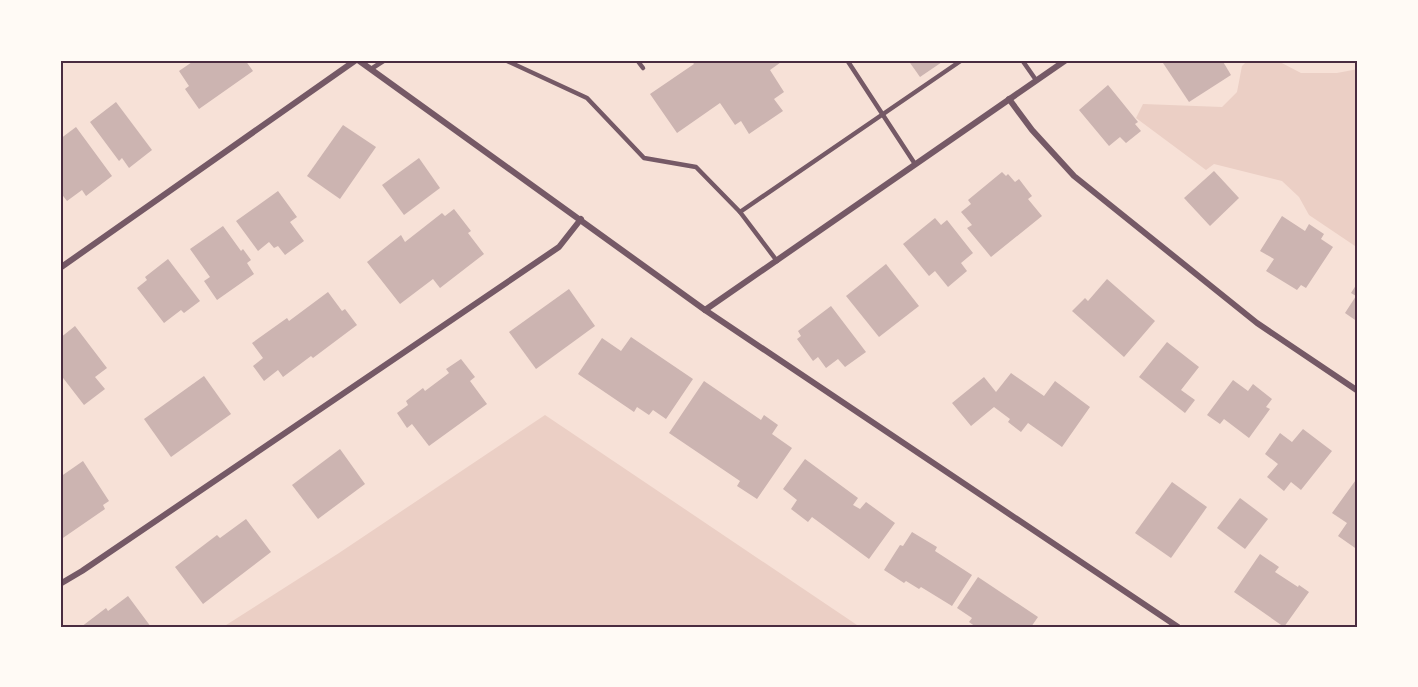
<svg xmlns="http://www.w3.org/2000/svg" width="1418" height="687" font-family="'Source Sans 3',sans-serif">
	<rect width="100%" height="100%" fill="#f7e1d7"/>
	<g fill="#ebcfc5">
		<path d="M1248,60H1276L1301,73H1337L1358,69V248L1309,215L1299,197L1282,181L1214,164L1206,170L1136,118L1143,104L1222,107L1237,92L1242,66Z"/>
		<path d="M545,415L860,627H223L339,553Z"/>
	</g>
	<g fill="#ccb4b1">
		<path d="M195,60H245L253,71L199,109L185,89L189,86L179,71Z"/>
		<path d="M691,60H784L770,70L784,92L774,99L783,111L749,134L741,121L735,125L720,103L677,133L650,94L694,64Z"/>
		<path d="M908,60H945L920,77Z"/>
		<path d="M1161,60H1222L1231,75L1189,102Z"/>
		<path d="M1108,85L1138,122L1135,124L1141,131L1126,143L1120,137L1109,146L1079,110Z"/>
		<path d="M116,102L152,150L129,168L122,158L119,161L90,122Z"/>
		<path d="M343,125L376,147L340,199L307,176Z"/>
		<path d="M76,127L112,176L86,196L82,190L67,201L60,192V139Z"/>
		<path d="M419,158L440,188L404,215L382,185Z"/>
		<path d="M1214,171L1239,198L1210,226L1184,198Z"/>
		<path d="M1002,172L1006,176L1008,174L1015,182L1019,179L1032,196L1028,199L1042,216L991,257L967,228L972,225L961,212L971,204L968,200Z"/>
		<path d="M278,191L297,217L290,222L304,241L285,255L278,246L274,248L269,242L258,251L236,221Z"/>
		<path d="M454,209L471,231L468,233L484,254L440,288L433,279L400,304L367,262L401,235L405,242L442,213L445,216Z"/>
		<path d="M1282,216L1305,231L1309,224L1324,234L1321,239L1333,247L1306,288L1301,285L1297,290L1266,271L1274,259L1260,251Z"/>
		<path d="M935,218L941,225L947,220L973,253L961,263L967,271L948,287L935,271L929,276L903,244Z"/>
		<path d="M223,226L241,251L243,249L251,260L247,263L254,274L217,300L204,281L210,277L190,249Z"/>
		<path d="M168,259L200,301L184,313L181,310L164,323L137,288L147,280L145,277Z"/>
		<path d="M886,264L919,306L879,337L846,296Z"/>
		<path d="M1107,279L1155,321L1124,357L1072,311L1085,298L1088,301Z"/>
		<path d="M1358,282V329L1355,326L1358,322L1345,313L1356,296L1351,293Z"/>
		<path d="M569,289L595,326L536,369L509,332Z"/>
		<path d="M328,292L342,311L345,309L357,325L313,358L311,356L283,377L278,370L264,381L253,366L263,358L252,343L287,318L289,321Z"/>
		<path d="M831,306L866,352L845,367L838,359L826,368L818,357L813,361L797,339L801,336L798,331Z"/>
		<path d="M75,326L107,368L95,377L105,389L84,405L60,374V338Z"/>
		<path d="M631,337L693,379L666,419L653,410L649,415L637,407L634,412L578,374L602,338L621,351Z"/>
		<path d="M1167,342L1199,367L1181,390L1195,400L1185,413L1139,377Z"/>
		<path d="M461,359L475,377L470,381L487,404L429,446L412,424L407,428L397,413L408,405L406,401L423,388L425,391L449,373L446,369Z"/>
		<path d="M1011,373L1044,396L1055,381L1090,407L1062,447L1028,423L1021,432L1008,422L1010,419L994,407L971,426L952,403L984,377L996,392Z"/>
		<path d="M204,376L231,414L171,457L144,419Z"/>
		<path d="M1233,380L1248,391L1253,384L1272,399L1266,407L1270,409L1249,438L1224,419L1220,424L1207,415Z"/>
		<path d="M704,381L761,420L764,415L778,425L772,434L792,448L757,499L737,486L740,481L669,433Z"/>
		<path d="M1303,429L1332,451L1301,490L1291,482L1284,491L1267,477L1278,464L1265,454L1280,433L1292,442Z"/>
		<path d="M340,449L365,484L318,519L292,485Z"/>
		<path d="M805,459L858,498L853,505L860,509L866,502L895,523L869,559L812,517L808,522L791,509L797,500L783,489Z"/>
		<path d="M83,461L109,501L103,505L105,509L60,540V477Z"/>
		<path d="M1358,477V550L1338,536L1347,523L1332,513Z"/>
		<path d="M1172,482L1207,507L1171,558L1135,533Z"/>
		<path d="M1240,498L1268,519L1245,549L1217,528Z"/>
		<path d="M246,519L271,552L203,604L175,567L217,535L220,538Z"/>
		<path d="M912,532L937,547L935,551L972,575L952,606L921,587L919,589L906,581L904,583L884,570L900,545L903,546Z"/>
		<path d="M1260,554L1279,567L1275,572L1298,587L1299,585L1309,592L1284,627L1234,592Z"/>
		<path d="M978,577L1038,617L1031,627H976L969,622L972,618L957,608Z"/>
		<path d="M128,596L151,627H81L106,608L108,611Z"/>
	</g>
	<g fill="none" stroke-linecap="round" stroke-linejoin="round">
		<g stroke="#755966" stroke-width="4.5">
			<path d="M505,60L587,98L644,158L696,167L740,212"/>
			<path d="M637,60L643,68"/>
			<path d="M847,60L915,164"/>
			<path d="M1022,60L1036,80"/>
			<path d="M371,69L385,60"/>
			<path d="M777,261L740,212L962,60"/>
		</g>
		<g stroke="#755966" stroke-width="6">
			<path d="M358,60L705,310L1178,627"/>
			<path d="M1009,99L1032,130L1074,176L1257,323L1358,391"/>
			<path d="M60,268L356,60"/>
			<path d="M705,310L1066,60"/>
			<path d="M60,584L82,571L559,247L581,219"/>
		</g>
	</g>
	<rect width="1418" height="687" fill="none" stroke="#fffaf5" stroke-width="123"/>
	<rect x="62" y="62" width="1294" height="564" fill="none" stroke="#4a2c40" stroke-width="2"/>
</svg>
